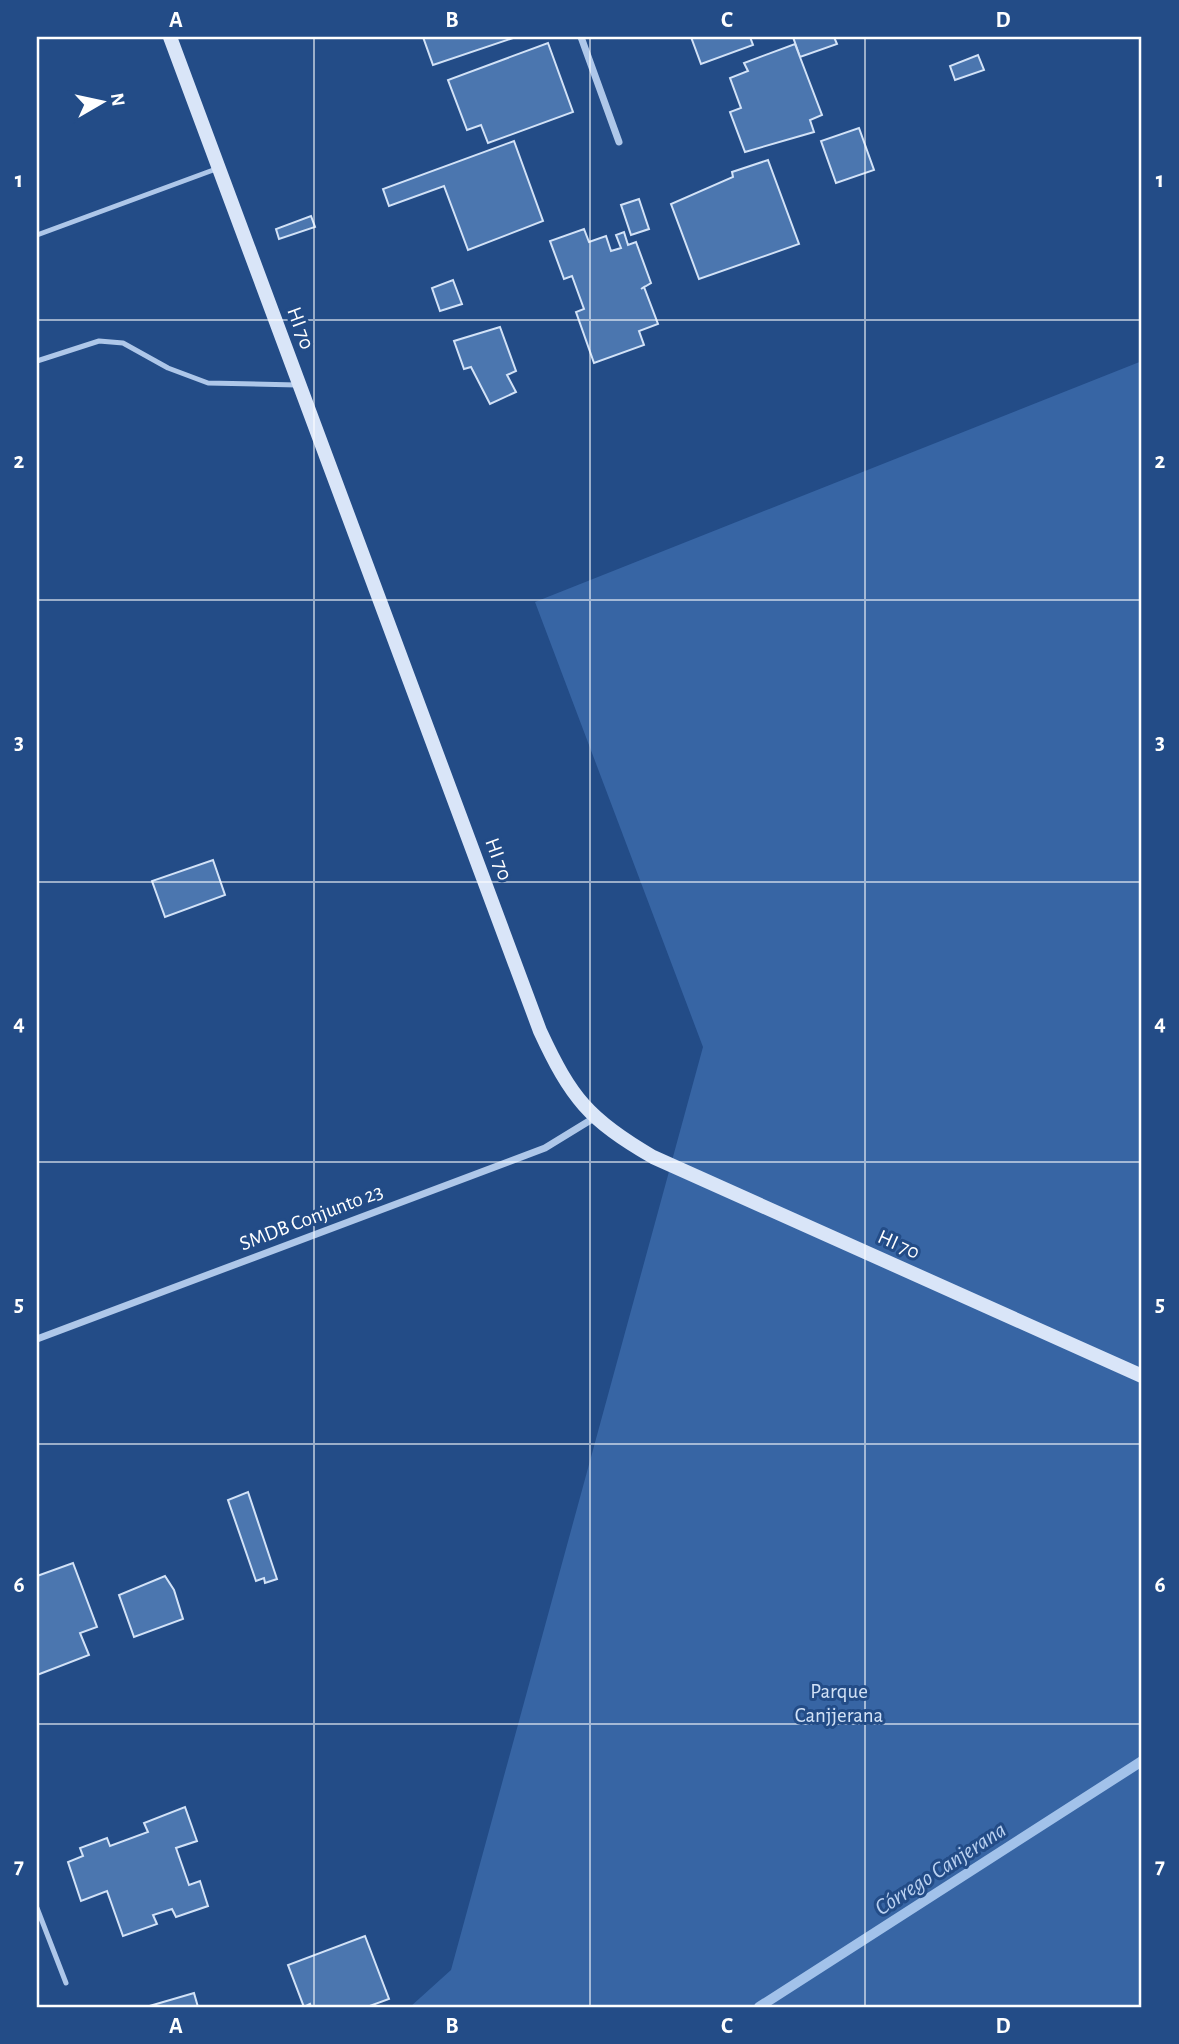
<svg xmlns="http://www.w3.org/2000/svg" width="1179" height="2044" font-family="'Alegreya Sans',sans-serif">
	<rect width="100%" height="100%" fill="#234c87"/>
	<path fill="#3765a4" d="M1142,361V2007H410L451,1970L703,1047L535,602Z"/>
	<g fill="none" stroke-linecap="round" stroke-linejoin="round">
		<path stroke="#a2c2ea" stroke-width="10" d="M759,2007L1142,1761"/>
	</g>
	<g fill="#4b76af" stroke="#d2e2f7" stroke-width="2">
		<path d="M423,37H516L433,65Z"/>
		<path d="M691,37H750L753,45L701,64Z"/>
		<path d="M793,37H834L837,44L800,57Z"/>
		<path d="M548,43L573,112L488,143L481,125L467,130L448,80Z"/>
		<path d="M795,44L822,115L810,120L814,132L745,152L730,112L741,108L730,78L748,71L744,63Z"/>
		<path d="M978,55L984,70L955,80L950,66Z"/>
		<path d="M859,128L874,170L836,183L821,141Z"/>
		<path d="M514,141L543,221L468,250L444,186L389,206L383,189Z"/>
		<path d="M768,160L799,244L699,279L671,204L733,177L732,172Z"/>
		<path d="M639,199L649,229L631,235L621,205Z"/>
		<path d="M311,216L315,227L279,239L276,229Z"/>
		<path d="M584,229L589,242L606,236L611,251L621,248L616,235L624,232L628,245L636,242L651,283L641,289L644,287L658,324L639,331L644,345L594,363L576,312L584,309L572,276L564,279L550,241Z"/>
		<path d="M453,280L462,304L440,311L432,288Z"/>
		<path d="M500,327L516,371L507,375L516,392L490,404L471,367L464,369L454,341Z"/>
		<path d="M213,860L225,895L165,917L152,881Z"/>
		<path d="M248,1492L277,1579L265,1583L264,1578L256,1581L228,1500Z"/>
		<path d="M73,1563L97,1627L80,1633L89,1655L37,1675V1576Z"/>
		<path d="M165,1576L174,1590L183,1619L134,1637L119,1595Z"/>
		<path d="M185,1807L197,1841L176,1848L189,1885L200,1881L208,1906L176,1917L172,1909L153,1915L157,1924L123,1936L107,1891L81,1901L68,1862L83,1856L80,1848L107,1838L110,1846L148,1832L144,1823Z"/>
		<path d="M365,1936L389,1999L367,2007H311L310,2004L304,2007L288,1965Z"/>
		<path d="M194,1993L198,2007H146Z"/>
	</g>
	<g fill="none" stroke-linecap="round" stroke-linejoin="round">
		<g stroke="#aec7e9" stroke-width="5">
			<path d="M37,235L216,169"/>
			<path d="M37,361L99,341L123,343L168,368L208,383L297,385"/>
			<path d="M37,1908L66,1983"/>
		</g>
		<g stroke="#aec7e9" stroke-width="7">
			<path d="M581,37L619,142"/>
			<path d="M37,1339L545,1148L594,1118"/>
		</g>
		<path stroke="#d9e5f8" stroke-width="14" d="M170,37L540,1031C571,1098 589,1120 653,1157L1142,1376"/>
	</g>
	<path fill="none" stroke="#fff" stroke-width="2" stroke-opacity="0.55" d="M314,37V2007M590,37V2007M865,37V2007M37,320H1142M37,600H1142M37,882H1142M37,1162H1142M37,1444H1142M37,1724H1142"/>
	<g text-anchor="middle" stroke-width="6" stroke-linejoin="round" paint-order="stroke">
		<g font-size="21" fill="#fff" stroke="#234c87">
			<text transform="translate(301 328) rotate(70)" y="7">HI 70</text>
			<text transform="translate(499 859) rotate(70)" y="7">HI 70</text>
			<text transform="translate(311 1217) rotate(-21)" y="7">SMDB Conjunto 23</text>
			<text transform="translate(899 1244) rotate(24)" y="7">HI 70</text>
		</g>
		<g font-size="21" fill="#d2e2f7" stroke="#234c87">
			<text x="839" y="1698">Parque<tspan x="839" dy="24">Canjjerana</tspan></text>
		</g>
		<g font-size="23" font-style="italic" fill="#bad1f1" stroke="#234c87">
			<text transform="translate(940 1868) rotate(-33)" y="8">Córrego Canjerana</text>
		</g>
	</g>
	<rect width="1179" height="2044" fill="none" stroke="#234c87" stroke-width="77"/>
	<g transform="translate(102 102) rotate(81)" stroke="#234c87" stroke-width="5" paint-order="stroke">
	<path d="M0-5L12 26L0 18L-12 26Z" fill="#ffffff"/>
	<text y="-10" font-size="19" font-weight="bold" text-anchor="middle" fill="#ffffff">N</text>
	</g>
	<rect x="38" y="38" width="1102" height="1968" fill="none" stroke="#fff" stroke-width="2.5"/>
	<g font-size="23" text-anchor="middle" font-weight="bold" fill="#fff">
		<text x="176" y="27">A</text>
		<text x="452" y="27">B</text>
		<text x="727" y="27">C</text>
		<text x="1003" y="27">D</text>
		<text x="19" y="187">1</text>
		<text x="1160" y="187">1</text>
		<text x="19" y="468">2</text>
		<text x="1160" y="468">2</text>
		<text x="19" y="749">3</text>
		<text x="1160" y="749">3</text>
		<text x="19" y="1030">4</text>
		<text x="1160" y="1030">4</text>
		<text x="19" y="1311">5</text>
		<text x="1160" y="1311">5</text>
		<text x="19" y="1592">6</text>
		<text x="1160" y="1592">6</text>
		<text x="19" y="1873">7</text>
		<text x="1160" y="1873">7</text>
		<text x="176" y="2033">A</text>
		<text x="452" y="2033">B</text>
		<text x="727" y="2033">C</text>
		<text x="1003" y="2033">D</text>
	</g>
</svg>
